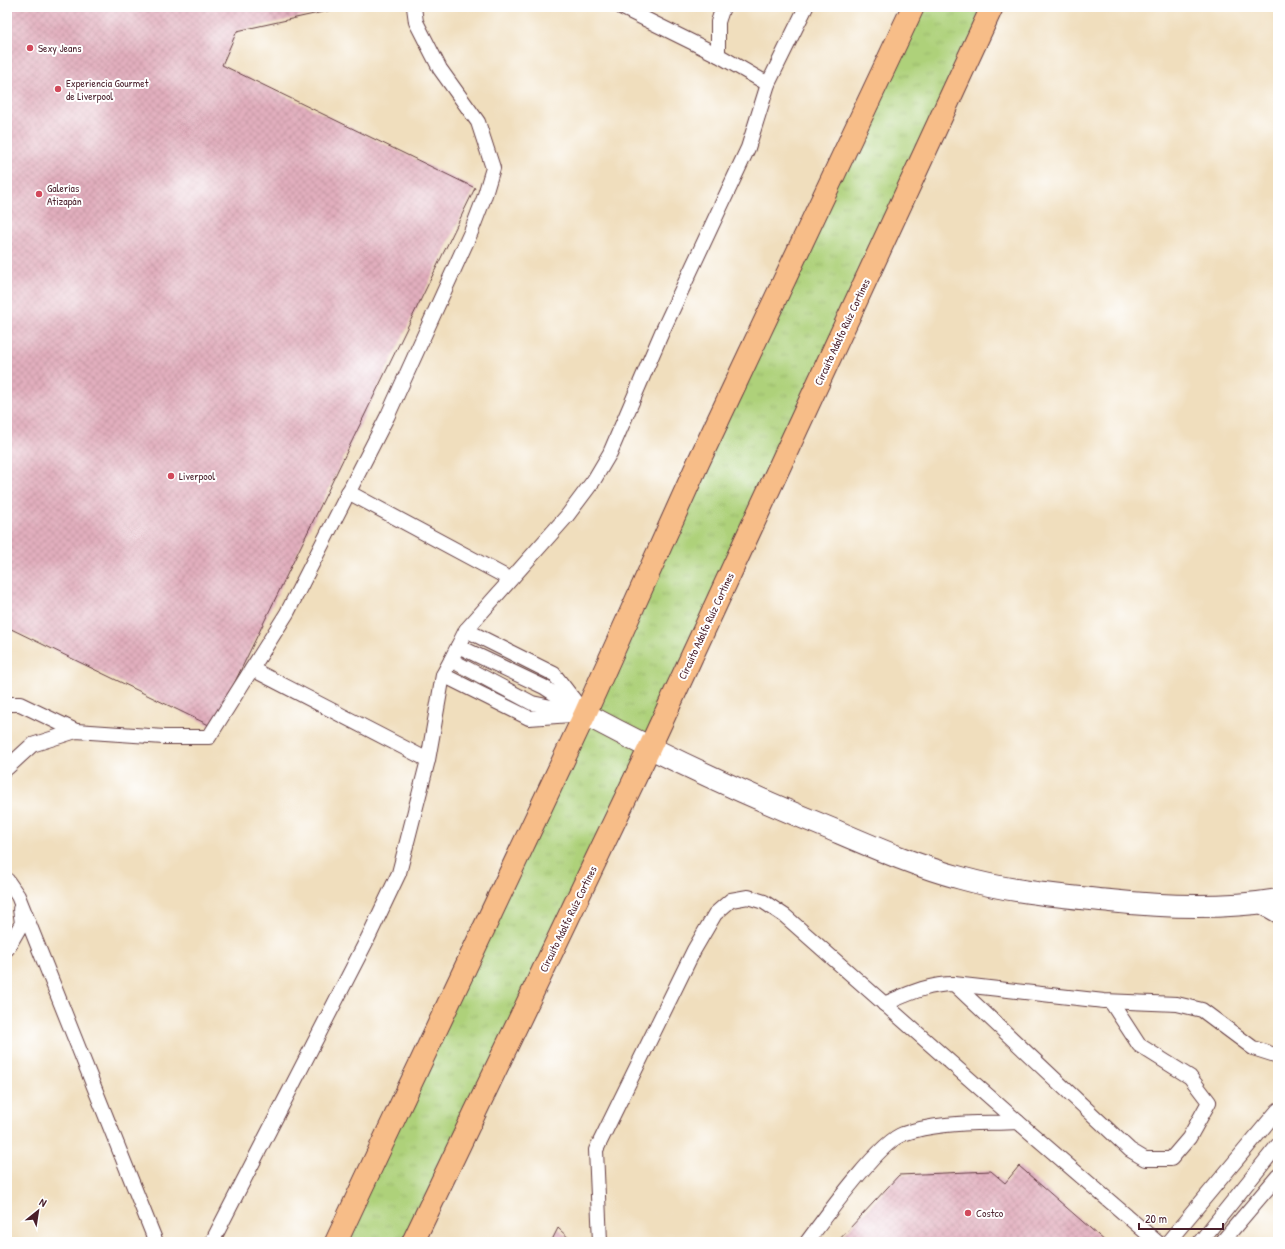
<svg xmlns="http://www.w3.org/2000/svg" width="1285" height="1249" font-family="'Patrick Hand',sans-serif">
	<defs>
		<pattern id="park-tufts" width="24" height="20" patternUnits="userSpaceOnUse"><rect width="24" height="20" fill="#aed17a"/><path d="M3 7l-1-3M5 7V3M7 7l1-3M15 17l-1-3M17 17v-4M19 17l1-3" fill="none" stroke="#97b36a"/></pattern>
		<pattern id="building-cross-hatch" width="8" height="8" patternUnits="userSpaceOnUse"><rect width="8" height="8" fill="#e2afbe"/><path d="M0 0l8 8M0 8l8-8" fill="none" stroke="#c396a3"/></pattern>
	</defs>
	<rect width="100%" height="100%" fill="#fff"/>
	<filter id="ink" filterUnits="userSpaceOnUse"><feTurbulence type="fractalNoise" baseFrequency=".025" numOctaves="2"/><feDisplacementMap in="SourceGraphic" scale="8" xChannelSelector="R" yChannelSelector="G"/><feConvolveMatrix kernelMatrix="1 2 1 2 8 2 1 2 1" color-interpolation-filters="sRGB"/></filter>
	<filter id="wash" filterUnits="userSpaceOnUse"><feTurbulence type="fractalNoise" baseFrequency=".012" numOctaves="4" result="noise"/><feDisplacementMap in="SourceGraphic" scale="16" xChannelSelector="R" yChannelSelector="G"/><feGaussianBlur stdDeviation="0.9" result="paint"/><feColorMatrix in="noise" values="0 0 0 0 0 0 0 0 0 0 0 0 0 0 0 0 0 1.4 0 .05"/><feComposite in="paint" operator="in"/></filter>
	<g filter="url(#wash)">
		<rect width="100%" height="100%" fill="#f0debd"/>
		<path fill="url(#park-tufts)" stroke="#7c7852" d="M913,7H979L990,12L413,1242H336Z"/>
		<g id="blocks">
			<g fill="url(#building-cross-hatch)">
				<path d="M7,7H331L332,10L237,31L222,65L475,188L213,727L7,627Z"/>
				<path d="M1019,1166L1106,1242H837L899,1175L991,1171L1005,1183Z"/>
				<path d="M558,1228L573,1242H551Z"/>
			</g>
		</g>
	</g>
	<g filter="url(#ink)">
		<use href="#blocks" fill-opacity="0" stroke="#633c41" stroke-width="1"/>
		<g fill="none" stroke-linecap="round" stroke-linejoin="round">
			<g stroke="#633c41" stroke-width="16">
				<g id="lane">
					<path d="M621,7L718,55"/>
					<path d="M723,7L718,22V55L768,84"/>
					<path d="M348,492L510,579"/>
					<path d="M466,630L554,674L585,714"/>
					<path d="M458,646L544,687L576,708"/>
					<path d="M451,660L532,703L571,711"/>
					<path d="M252,669L428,760"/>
					<path d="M443,675L529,718L585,714"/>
					<path d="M7,704H20L76,731"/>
					<path d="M7,768L32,745L76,731L164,737H209L287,613L388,415L471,232L484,198L493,168L478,122L440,69L416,22L414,7"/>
					<path d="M7,880L18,896L156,1242"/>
					<path d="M1257,904L1278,916"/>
					<path d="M7,949L22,923L20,909"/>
					<path d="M954,984L1130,1150L1145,1159H1171L1189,1138L1209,1102L1190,1077L1139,1045L1111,1002"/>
					<path d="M884,1004C908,994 928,984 954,984L1104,1001L1177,1004L1202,1010L1253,1048L1278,1056"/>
					<path d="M212,1242L368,938L399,873L428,760L443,675L451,660L466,630L567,516L594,480L610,453L662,332L748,148L768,84L806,7"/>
					<path d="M600,1242L596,1150L694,950L715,914L731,900L748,897L764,902L785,916L1018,1122"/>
					<path d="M807,1242C824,1219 879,1142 903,1134C939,1121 980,1124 1018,1122L1157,1242"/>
					<path d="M1168,1242L1278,1110"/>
					<path d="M1200,1242L1278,1145"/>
					<path d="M1222,1242L1278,1176"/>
				</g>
			</g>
			<g stroke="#633c41" stroke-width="24">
				<path id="street" d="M585,714C665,757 747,795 831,829C873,847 916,866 961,878C1010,892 1060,896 1110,901C1165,907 1223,909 1278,900"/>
			</g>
			<g stroke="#633c41" stroke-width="24">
				<g id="primary">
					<path d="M336,1242L585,714L698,463L913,7"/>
					<path d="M413,1242L649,749L992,7"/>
				</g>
			</g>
			<use href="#lane" stroke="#fff" stroke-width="14"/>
			<use href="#street" stroke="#fff" stroke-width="22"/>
			<use href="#primary" stroke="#f7bd88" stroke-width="22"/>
		</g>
	</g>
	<g fill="#d1495b" stroke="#fff" stroke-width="1.5">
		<circle cx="30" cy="48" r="4"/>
		<circle cx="58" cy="89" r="4"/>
		<circle cx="39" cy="194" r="4"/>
		<circle cx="171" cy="476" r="4"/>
		<circle cx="968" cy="1213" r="4"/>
	</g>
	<g text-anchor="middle" stroke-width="4" stroke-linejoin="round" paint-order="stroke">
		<g font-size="11" fill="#4a1f2b" stroke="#fff" text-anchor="start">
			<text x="38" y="52">Sexy Jeans</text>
			<text x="66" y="87">Experiencia Gourmet<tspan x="66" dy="13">de Liverpool</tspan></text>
			<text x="47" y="192">Galerías<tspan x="47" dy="13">Atizapán</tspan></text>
			<text x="179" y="480">Liverpool</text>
			<text x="976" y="1217">Costco</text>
		</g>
		<g font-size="11" fill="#4a1f2b" stroke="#fff">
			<text transform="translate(842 332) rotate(-65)" y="4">Circuito Adolfo Ruíz Cortines</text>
			<text transform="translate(706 626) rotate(-65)" y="4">Circuito Adolfo Ruíz Cortines</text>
			<text transform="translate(568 919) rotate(-64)" y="4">Circuito Adolfo Ruíz Cortines</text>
		</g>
	</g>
	<rect width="1285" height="1249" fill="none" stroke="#fff" stroke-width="24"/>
	<g transform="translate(38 1211) rotate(30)" stroke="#ffffff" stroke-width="3" paint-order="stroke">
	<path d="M0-3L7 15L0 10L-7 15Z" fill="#4a1f2b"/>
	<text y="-6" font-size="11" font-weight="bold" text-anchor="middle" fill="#4a1f2b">N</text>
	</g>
	<path d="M1139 1223v6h84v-6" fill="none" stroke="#4a1f2b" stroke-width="2"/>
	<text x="1145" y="1223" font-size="12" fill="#4a1f2b" stroke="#ffffff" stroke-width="3" paint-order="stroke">20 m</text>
</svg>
